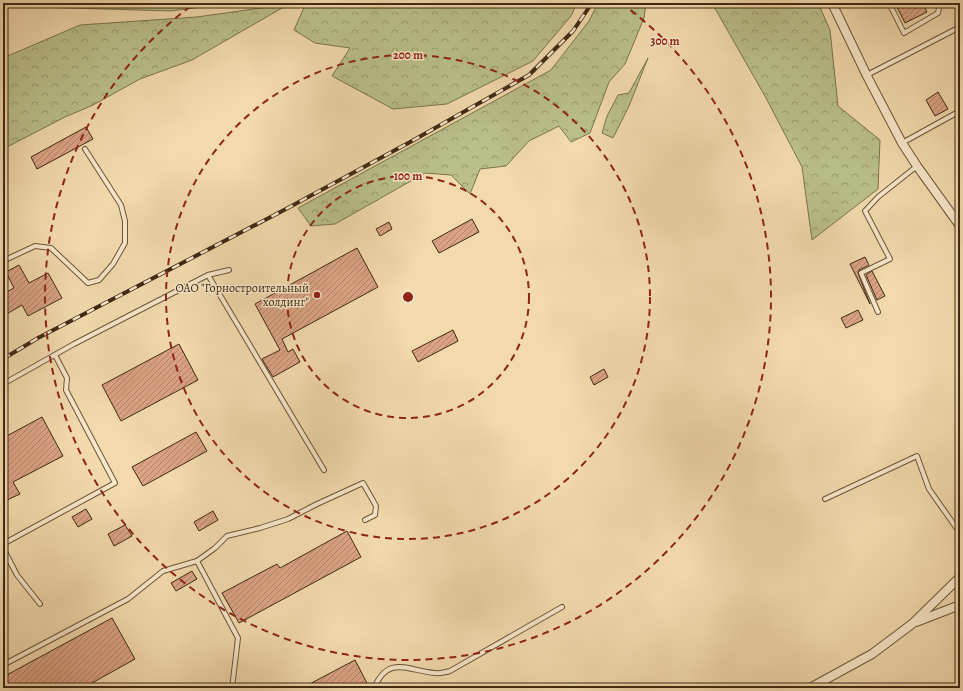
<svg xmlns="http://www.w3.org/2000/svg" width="963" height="691" font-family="Alegreya,serif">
	<defs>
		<pattern id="forest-crowns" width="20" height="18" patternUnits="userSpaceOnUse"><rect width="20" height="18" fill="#bac08a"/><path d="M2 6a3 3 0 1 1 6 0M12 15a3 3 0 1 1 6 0" fill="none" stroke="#999c70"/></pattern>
		<pattern id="building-hatch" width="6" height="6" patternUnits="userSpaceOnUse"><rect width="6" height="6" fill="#dba383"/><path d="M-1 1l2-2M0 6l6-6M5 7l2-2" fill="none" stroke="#b3856a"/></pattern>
	</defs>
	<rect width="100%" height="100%" fill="#f2daac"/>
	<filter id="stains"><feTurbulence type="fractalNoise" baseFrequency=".005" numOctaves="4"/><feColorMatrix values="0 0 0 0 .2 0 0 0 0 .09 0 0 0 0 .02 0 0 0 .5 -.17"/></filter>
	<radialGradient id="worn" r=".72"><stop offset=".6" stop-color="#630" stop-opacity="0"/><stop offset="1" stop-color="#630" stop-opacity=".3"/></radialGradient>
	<g fill="url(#forest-crowns)" stroke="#7c744f">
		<path d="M3,3H233L171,11L3,6Z"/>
		<path d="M306,3H577L571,16L533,61L447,104L393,109L332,76L350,48L315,43L294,30Z"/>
		<path d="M598,3H646L644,18L625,64L609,82L590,133L571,142L559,126L529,141L506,166L480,169L470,194L451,175L425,173L335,224L311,226L298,208L551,70L589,21Z"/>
		<path d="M712,3H818L830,30L838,106L880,140L878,189L812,240L802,167L766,98Z"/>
		<path d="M289,4L192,60L140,79L93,105L65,117L3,149V58L80,25L197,17Z"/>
		<path d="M648,58L629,106L613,138L602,133L607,116L618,95L629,93Z"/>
	</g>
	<g fill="url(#building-hatch)" stroke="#3e2914">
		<path d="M895,3H922L927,12L905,23Z"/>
		<path d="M938,92L948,109L935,116L926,100Z"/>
		<path d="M86,127L93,139L37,169L31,157Z"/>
		<path d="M472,219L479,232L439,253L432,241Z"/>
		<path d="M389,222L392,229L380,236L376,229Z"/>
		<path d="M357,248L378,287L282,339L288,352L293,349L300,362L273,377L262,359L280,350L255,304Z"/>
		<path d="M865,257L869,265L859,270L858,273L870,304L850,264Z"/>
		<path d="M19,265L29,283L48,273L62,298L28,316L22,305L3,316V294L14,288L6,272Z"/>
		<path d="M872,271L885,296L877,300L866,275Z"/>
		<path d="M858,310L863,320L846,328L841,318Z"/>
		<path d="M453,330L458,341L418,362L412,351Z"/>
		<path d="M179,344L198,380L121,421L102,385Z"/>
		<path d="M604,369L608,377L594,385L590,377Z"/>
		<path d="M42,417L63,456L13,482L20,494L5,501L3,497V438Z"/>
		<path d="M196,432L207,451L143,486L132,467Z"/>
		<path d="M86,509L92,519L78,527L72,517Z"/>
		<path d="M213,511L218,520L199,531L194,522Z"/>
		<path d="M125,525L132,536L114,546L108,534Z"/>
		<path d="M347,531L361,557L239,623L222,593L277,564L280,568Z"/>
		<path d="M192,571L197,579L176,591L171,583Z"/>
		<path d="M112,618L135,659L83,688H3V677Z"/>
		<path d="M355,660L368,685L362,688H302Z"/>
	</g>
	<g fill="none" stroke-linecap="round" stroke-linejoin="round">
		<g stroke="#6b553a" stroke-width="6">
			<g id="lane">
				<path d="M889,3L904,33L938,13L940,3"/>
				<path d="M867,75L960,27"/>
				<path d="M902,143L960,111"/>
				<path d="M3,261L35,246L51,248L88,283L99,280L113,264L125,243V221L121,205L85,149"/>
				<path d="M208,275L324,470"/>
				<path d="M878,312L861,273L890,259L865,211L878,197L917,166"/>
				<path d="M3,384L74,344L208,275L229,270"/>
				<path d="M825,499L917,456L929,489L960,533"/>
				<path d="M3,544L115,483L66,390L67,378L55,355"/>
				<path d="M3,548L17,575L40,604"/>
				<path d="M197,561L238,638L232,688"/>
				<path d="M3,665L128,599L163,571L197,561L215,548L227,536L260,528L288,519L317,504L363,483L376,506L375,515L365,520"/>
				<path d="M374,688C389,654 408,671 435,673C440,674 446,672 450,671L562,607"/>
			</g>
		</g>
		<g stroke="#6b553a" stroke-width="10">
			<g id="street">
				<path d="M832,3L867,76L902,143L917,166L960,226"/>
				<path d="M916,622L960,605"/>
				<path d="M810,688L872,654L912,624L960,577"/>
			</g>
		</g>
		<use href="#lane" stroke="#f7e7c9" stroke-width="4"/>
		<use href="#street" stroke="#f7e7c9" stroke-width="8"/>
		<g stroke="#3e2914" stroke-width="4">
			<path id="rail" d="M3,359L38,338L286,209L412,141L529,75L573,31L592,3"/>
		</g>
		<use href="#rail" stroke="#f7e7c9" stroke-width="2.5" stroke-dasharray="8" stroke-linecap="butt"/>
	</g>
	<g fill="none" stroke="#8f2418" stroke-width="2" stroke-dasharray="7 5">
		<circle cx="408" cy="297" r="121"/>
		<circle cx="408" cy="297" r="242"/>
		<path d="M621 3A363 363 0 1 1 195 3"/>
	</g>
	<circle fill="#8f2418" stroke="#f7e7c9" stroke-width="1.5" cx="317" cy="295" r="4"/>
	<g text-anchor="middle" stroke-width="3" stroke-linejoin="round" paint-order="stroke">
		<g font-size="12" fill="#3e2914" stroke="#f7e7c9" text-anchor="end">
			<text x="309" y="292">ОАО "Горностроительный<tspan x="309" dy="14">холдинг"</tspan></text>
		</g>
	</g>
	<circle cx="408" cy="297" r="6" fill="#8f2418" stroke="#f7e7c9" stroke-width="2"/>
	<g font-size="12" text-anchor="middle" font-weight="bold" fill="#8f2418" stroke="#f7e7c9" stroke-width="3" stroke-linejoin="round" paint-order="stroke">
		<text x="665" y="45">300 m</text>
		<text x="408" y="59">200 m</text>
		<text x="408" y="180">100 m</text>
	</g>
	<rect width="963" height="691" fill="none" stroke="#f2daac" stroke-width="16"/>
	<rect x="4" y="4" width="955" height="683" fill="none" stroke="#3e2914" stroke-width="2"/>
	<rect x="8" y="8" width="947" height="675" fill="none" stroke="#3e2914"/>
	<rect width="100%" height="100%" filter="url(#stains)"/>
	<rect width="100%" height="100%" fill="url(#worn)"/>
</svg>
